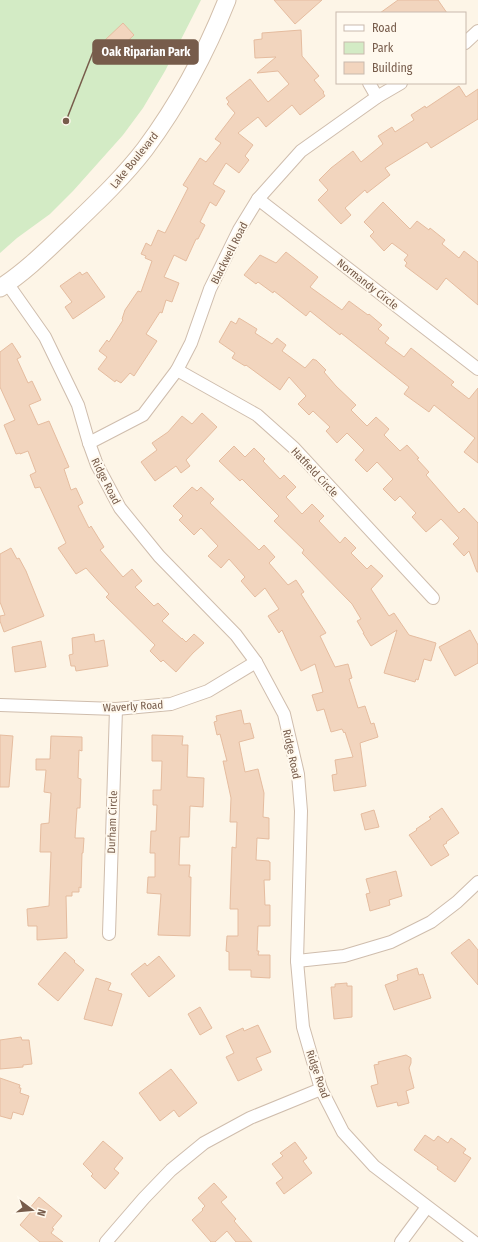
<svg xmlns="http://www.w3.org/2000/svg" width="478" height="1242" font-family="'Fira Sans Condensed',sans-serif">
	<rect width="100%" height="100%" fill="#fdf5e7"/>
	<path fill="#d3ebc5" d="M0,0H201L165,71L143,108L123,135L73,191L50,214L17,238L0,253Z"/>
	<g fill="#f2d5be" stroke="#e5bc9f">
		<path d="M274,0H322L295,24Z"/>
		<path d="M398,0H438L447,13H380Z"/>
		<path d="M123,23L134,35L115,53L104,41Z"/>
		<path d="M301,30L302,56L319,76L314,80L324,92L323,93L325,96L300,115L292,105L266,127L258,117L238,133L253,145L245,156L249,160L239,173L226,163L213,184L225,191L216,206L210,202L200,222L205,225L198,239H196L186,261L174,255L164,277L179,283L172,302L166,300L162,313L160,312L146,334L157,341L134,376L130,373L121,383L116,380L115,382L98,369L107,357L99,351L107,340L109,342L123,320L122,319L125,310L138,291L141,292L152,261L145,258L146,256L141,254L146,243L151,246L158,230L165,233L188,188L183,185L200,158L206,162L221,143L215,139L235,113L227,104L229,102L226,98L250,79L268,102L289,84L278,71L257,73L276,57L255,58L254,40L262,39V33Z"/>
		<path d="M459,86L466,97L478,89V119L431,148L427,142L385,168L390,175L367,193L365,190L345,208L351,215L341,224L318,200L328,190L319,180L331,168L353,151L361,162L383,144L378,136L392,127L395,132L414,120L411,115L425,106L426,108Z"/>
		<path d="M383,202L410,229L417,221L429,230L430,228L445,240L442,244L459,258L464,251L478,262V305L446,278L437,290L405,266L407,263L404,260L408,255L392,243L384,251L370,236L374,232L364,222Z"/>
		<path d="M286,252L318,277L310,287L342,310L349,301L368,315L369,314L382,325L378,329L389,338L385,343L404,357L411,348L454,382L451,385L469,399L478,388V463L464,452L475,438L434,405L429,412L404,394L409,387L341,333L340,335L310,311L306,316L274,291L273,293L258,282L256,284L244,275L260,255L276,263Z"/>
		<path d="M80,272L82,275L87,272L105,297L73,319L65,307L72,302L60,286Z"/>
		<path d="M239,318L257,329L255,333L272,344L277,338L286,345L282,351L305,368L313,359L315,360H316L326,370L324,372L336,386L356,405L351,410L367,426L376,417L389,429L384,435L400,451L407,445L419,458L417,459L429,472L426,475L459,513L464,508L478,523V572H477L469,551L464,556L453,544L459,538L441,519L426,532L412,517L416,513L400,496L395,501L383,489L393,479L377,462L367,472L355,460L364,450L347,433L337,443L326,431L330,427L313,411L309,415L298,404L306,396L289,377L280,390L246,365L245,366L232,358L235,353L219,342L231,321L236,324Z"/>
		<path d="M12,343L21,357L17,359L28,383L32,381L41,400L29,405L38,425L49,421L69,467L64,469L71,490L76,488L83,503L78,506L89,528L91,526L104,547L100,550L123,577L132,569L142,581L135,587L154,606L158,603L169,614L162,621L182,639V638L186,642L194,634L204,643L193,653L176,672L163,660L161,662L150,651L155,645L106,597L109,594L86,568L76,574L58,548L66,543L40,487L35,488L30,475L36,472L28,451L20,454V453L16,454L4,425L15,420L0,387V352Z"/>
		<path d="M202,413L217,427L186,460L190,466L181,473L176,466L155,481L141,462L157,450L152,443L168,432L182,416L192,424Z"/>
		<path d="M234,446L245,457L254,448L265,459L263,461L280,479L284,475L296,487L286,497L302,514L312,504L324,516L319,521L340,543L345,537L356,548L351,553L367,569L371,565L383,576L371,589L389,616L394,613L409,635L436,643L431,661L424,659L418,680L416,679L415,682L384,673L397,630L371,646L363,633H364L357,621L361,619L352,604L302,553L304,550L274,521L279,516L242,479L240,481L219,461Z"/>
		<path d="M192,487L197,491L201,487L214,499L210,503L259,550L264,545L275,557L269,563L288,585L296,580L304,592L301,594L326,633L320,636L335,667L348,664L352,678L349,679L358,708L365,706L371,724L374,723L378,737L360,743L366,786L334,791L332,775L337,774L335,760L353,757L345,732L344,733L342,729L331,732L324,709L317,711L312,695L323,692L315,664L301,671L282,630L279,633L268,616L279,609L265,588L255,597L241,581L245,577L229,559L221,568L208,556L218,546L201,528L194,535L179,520L183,516L173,506Z"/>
		<path d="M11,548L17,559L19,558L26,571L44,616L4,632L0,621V616L5,615L0,602V554Z"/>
		<path d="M470,630L478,645V663L455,676L439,647Z"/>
		<path d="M94,634L95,642L104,640L108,666L76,671L75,666H71L69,655L73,654L72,638Z"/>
		<path d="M41,641L46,667L15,672L12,647Z"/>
		<path d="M241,710L244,724L250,723L254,738L239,742L245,772L258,769L264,793L263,817L269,818V839L257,838L256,860L269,861V862H270V880H264L265,905H270V926H258L257,951H259L258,955H270V978L251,977V970H229V952L226,951L227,936H238V909H230L232,847L236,848L237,822H230L231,798L223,761H227L220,734L217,735L214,722L217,721L216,716Z"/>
		<path d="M0,735L13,736L9,787H0Z"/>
		<path d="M152,735L183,736L182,745H188L187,777L204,778L203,807L190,806L189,837H180L179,865H190L189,877H191L190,936L158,935L161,894L147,893L148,877H155V853H150L151,831H156L157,805H153V790H161L162,761H152Z"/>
		<path d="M51,736L82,737V751L79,750L78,778L81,779L80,808H77L75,838H84L83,853H82L81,888L79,887V892H72V896H66L67,938L37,940V926H28L27,909L49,906L51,852H40L41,824L49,823L51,793L44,792L46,770H36V759H50Z"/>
		<path d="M442,808L459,833L446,842L447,843L443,845L449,855L431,866L409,835L417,830L416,829L431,819L429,817Z"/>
		<path d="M374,810L379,827L365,830L361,814Z"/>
		<path d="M396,871L402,896L389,900L390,905L370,911L366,894L370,893L366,879Z"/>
		<path d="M469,939L478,950V985L451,953Z"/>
		<path d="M65,952L75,961L74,962L84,970L58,1001L38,984Z"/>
		<path d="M159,956L175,976L149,997L131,974L145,963L147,966Z"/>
		<path d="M417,968L419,975L423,974L431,998L394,1010L385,985L398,980L397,975Z"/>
		<path d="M96,978L111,983L108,990L122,994L112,1026L84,1019Z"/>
		<path d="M347,983V986H352V1017L334,1019L331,987H335V984Z"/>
		<path d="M200,1007L212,1028L200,1035L188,1014Z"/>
		<path d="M258,1025L271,1052L256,1058L262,1070L238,1081L226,1057L234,1053L226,1036L243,1028L244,1031Z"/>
		<path d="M21,1037L22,1040H29L32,1064L23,1065V1067L0,1069V1040Z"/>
		<path d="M406,1055L411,1058V1063L409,1068L414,1088L406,1091L409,1103L398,1106L397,1102L377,1107L371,1086L378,1084L374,1065L379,1064L378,1062Z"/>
		<path d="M171,1069L197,1103L179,1117L174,1110L160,1121L139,1093Z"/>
		<path d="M0,1078L20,1085L19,1088H21L20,1093L29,1096L23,1115L13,1112L11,1119L0,1116Z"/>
		<path d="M425,1135L434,1141L438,1136L448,1143L451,1138L466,1149L463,1153L471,1158L455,1182L437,1169L438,1167L414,1150Z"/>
		<path d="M103,1141L123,1158L114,1169L119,1173L105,1189L91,1176L93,1174L83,1164Z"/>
		<path d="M295,1142L307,1158L303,1161L312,1173L284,1194L276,1183L283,1178L272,1164L283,1156L280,1153Z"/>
		<path d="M214,1183L227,1197L221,1202L236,1219L234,1221L252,1242H236L227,1231L215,1242H211L192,1220L203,1210L202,1209L205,1206L198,1198Z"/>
		<path d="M39,1197L62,1216L52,1228L54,1229L51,1233L63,1242H40L20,1225L32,1211L29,1209Z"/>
	</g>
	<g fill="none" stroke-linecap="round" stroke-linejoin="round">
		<g stroke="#cfbdad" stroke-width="14">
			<g id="street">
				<path d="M465,43L478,31"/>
				<path d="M369,83L377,97"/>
				<path d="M258,199L478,369"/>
				<path d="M7,283L45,337L78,405L89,443L97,465L120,508L159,556L236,635L256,662L284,714L298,774L301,811L297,961L303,1027L321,1089L343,1132L374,1166L474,1242"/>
				<path d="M177,370L257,415L294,448L433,598"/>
				<path d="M89,443L143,415L177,370L191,343L210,289L239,230L258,199L301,151L377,97L401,83"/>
				<path d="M0,705L116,709L171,704L208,691L256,662"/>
				<path d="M109,934L116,709"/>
				<path d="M297,961L344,956L391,942L431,922L457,902L478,882"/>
				<path d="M106,1242L144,1198L171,1170L204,1143L250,1118L321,1089"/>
				<path d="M401,1242L427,1207"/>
			</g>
		</g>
		<g stroke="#d2beaa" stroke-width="19">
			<path id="secondary" d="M0,288C25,272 46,251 67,231C94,205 122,179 145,149C179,103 206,53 227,0"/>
		</g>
		<use href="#street" stroke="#fff" stroke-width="12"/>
		<use href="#secondary" stroke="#fff" stroke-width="17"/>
	</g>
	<g text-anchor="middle" stroke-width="4" stroke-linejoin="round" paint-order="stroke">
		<g font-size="11" fill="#775c4b" stroke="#fff9ee">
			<text transform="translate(134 160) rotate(-51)" y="4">Lake Boulevard</text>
			<text transform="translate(229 253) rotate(-63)" y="4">Blackwell Road</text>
			<text transform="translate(368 284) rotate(38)" y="4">Normandy Circle</text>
			<text transform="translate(315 472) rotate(47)" y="4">Hatfield Circle</text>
			<text transform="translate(106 481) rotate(63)" y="4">Ridge Road</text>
			<text transform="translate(133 706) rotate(-3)" y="4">Waverly Road</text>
			<text transform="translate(292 754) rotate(78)" y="4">Ridge Road</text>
			<text transform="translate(112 822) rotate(-88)" y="4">Durham Circle</text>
			<text transform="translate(318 1074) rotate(71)" y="4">Ridge Road</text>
		</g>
	</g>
	<path fill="none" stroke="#775c4b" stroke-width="1.5" d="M66 121L93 52"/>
	<circle fill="#775c4b" stroke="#fff9ee" stroke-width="1.5" cx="66" cy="121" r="4"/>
	<rect fill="#775c4b" stroke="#775c4b" stroke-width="1.5" x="93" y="40" width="105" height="24" rx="4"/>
	<g font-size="12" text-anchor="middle" font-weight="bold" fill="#fff">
		<text x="146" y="56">Oak Riparian Park</text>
	</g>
	<rect x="336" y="12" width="130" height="72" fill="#fff9ee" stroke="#c9baad"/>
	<rect x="344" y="25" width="20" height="6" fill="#ffffff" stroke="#c9baad"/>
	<text x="372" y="32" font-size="12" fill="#775c4b">Road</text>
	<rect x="344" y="42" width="20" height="12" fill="#d3ebc5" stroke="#c9baad"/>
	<text x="372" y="52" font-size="12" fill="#775c4b">Park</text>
	<rect x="344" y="62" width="20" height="12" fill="#f2d5be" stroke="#c9baad"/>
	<text x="372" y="72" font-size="12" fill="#775c4b">Building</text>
	<g transform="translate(32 1210) rotate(106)" stroke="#fff9ee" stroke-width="3" paint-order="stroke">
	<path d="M0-3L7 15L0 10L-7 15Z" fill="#775c4b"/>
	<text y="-6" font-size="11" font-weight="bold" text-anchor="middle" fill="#775c4b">N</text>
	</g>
</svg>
